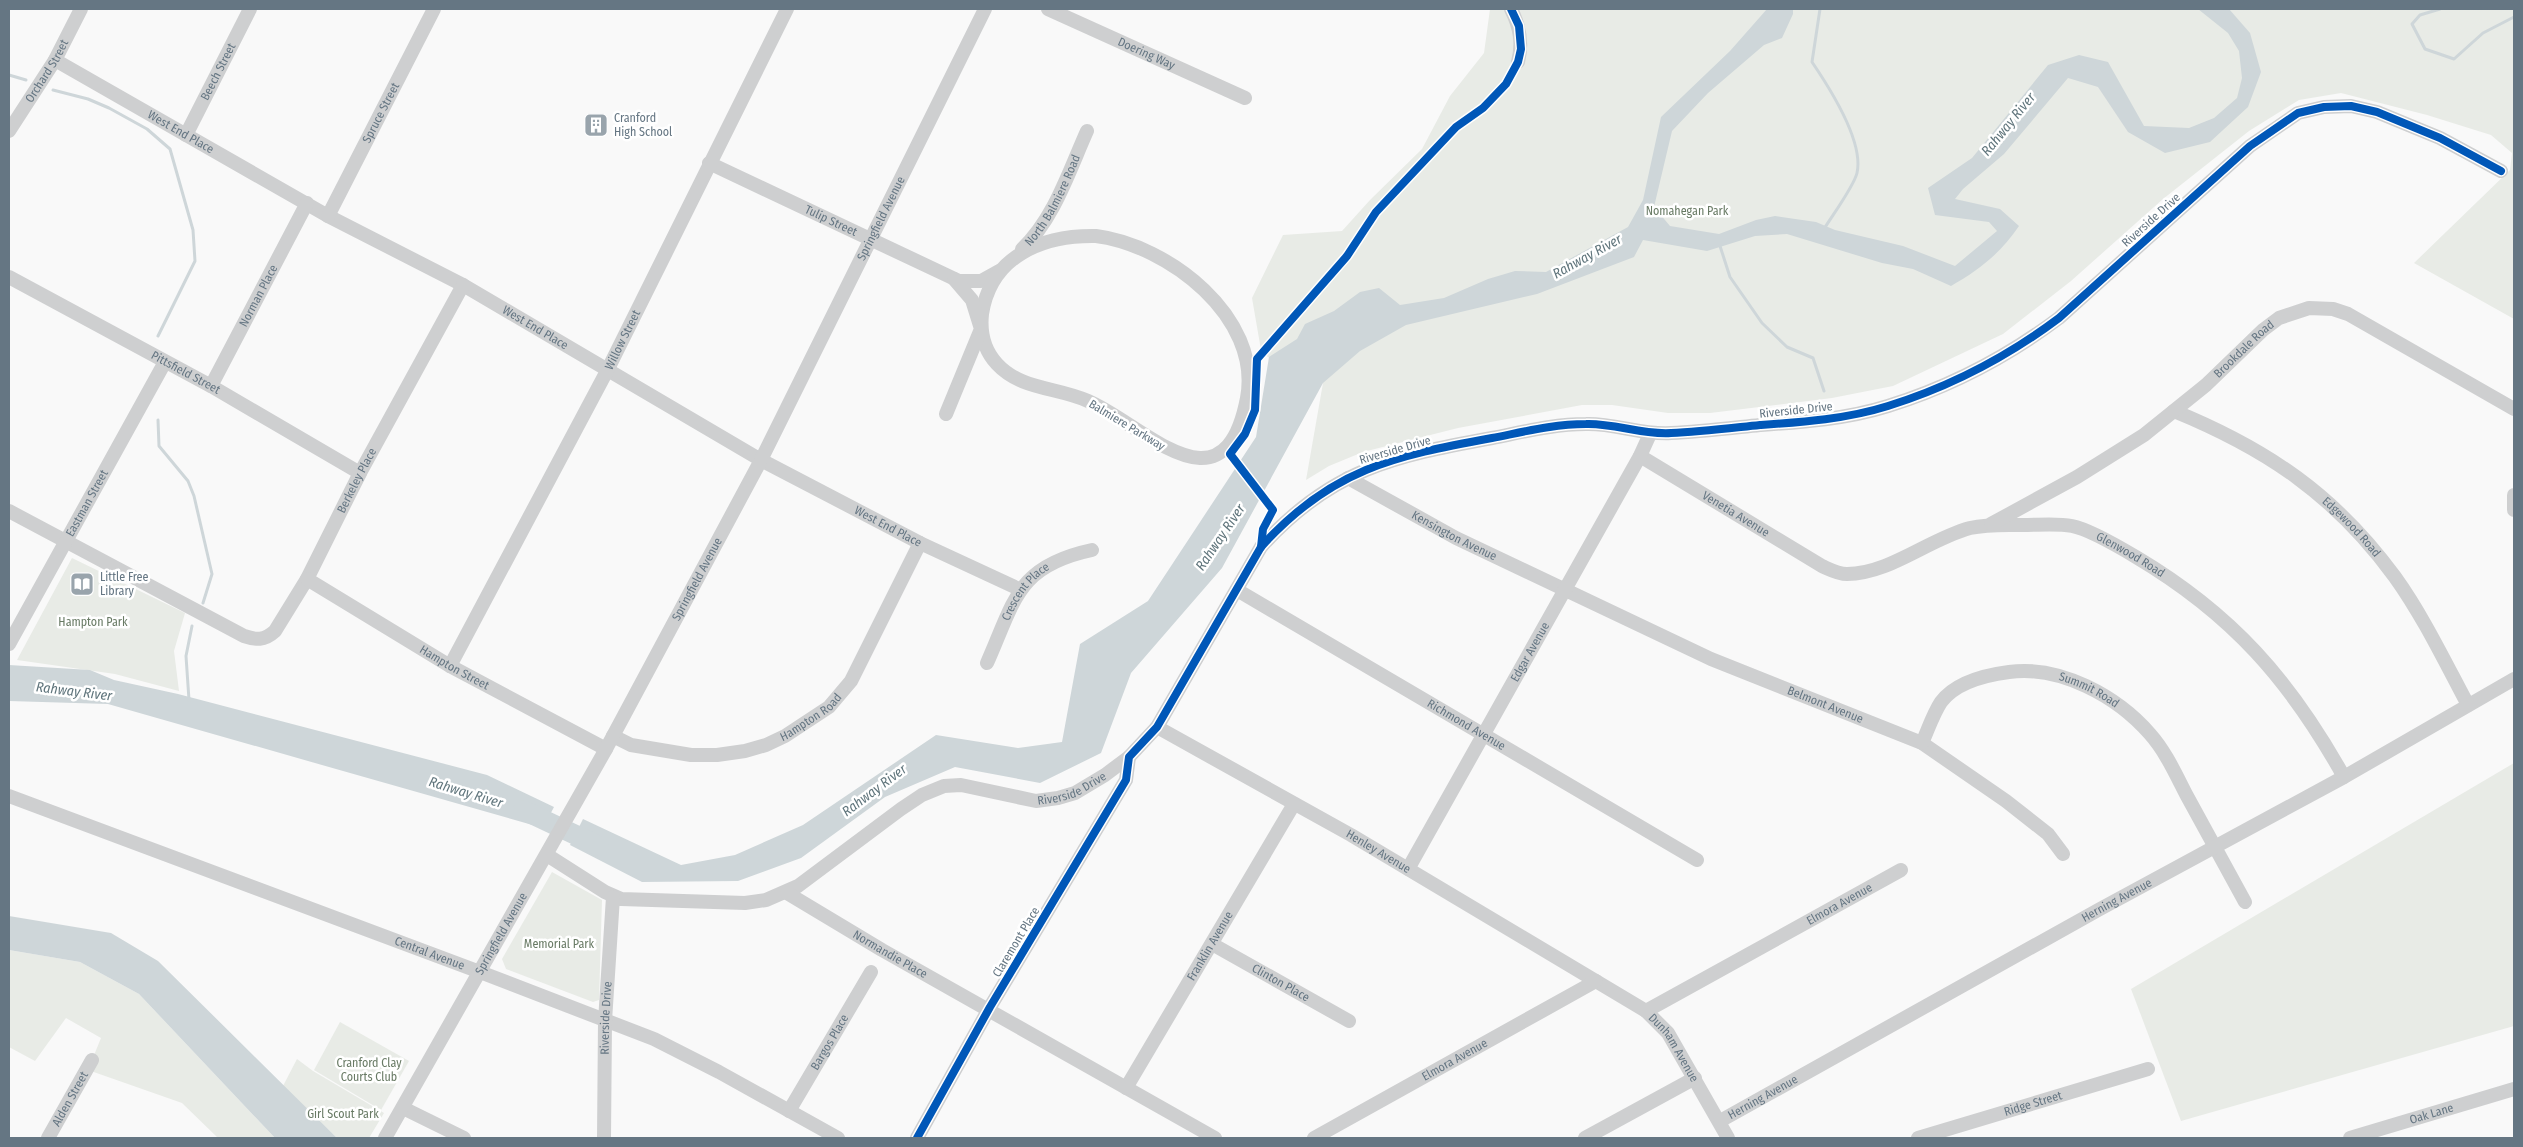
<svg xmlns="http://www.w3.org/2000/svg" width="2523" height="1147" font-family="'Fira Sans Condensed',sans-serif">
	<rect width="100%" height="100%" fill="#f9f9f9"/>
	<g fill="#e8ebe6">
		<path d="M1490,9H2514V319L2414,263L2510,170L2512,153L2491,135L2427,115L2341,93L2299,100L2249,131L2163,199L2071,281L2003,334L1893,386L1832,398L1710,413H1668L1612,405H1582L1458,428L1363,452L1329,466L1306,480L1323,383L1268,357L1261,350L1252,298L1283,235L1342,231L1370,200L1422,149L1450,96L1484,53Z"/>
		<path d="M72,558L185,613L174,651L179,691L115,674L17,660Z"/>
		<path d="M2514,763V1026L2181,1121L2131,989Z"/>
		<path d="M552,872L602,900L599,1000L593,1002L506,969L502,959Z"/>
		<path d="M9,950L80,962L139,994L275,1138H218L182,1103L88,1070L101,1038L66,1018L35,1061L9,1047Z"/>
		<path d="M340,1022L409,1061L381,1110L314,1070Z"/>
		<path d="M297,1059L313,1071L384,1113L369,1138H337L283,1086Z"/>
	</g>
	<g fill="#ced6d9">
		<path d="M1767,9H1793V14L1782,38L1764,45L1708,93L1672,131L1654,207L1670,226L1719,234L1756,220L1775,216L1816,222L1835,230L1903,246L1955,266L1997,231L1989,222L1935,215L1928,188L1972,158L2048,65L2079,55L2108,62L2144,126L2189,128L2214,118L2237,98L2242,78L2239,51L2228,33L2198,9H2229L2250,33L2261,72L2248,107L2210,142L2165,153L2128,132L2098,87L2068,78L2004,154L1963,189L1955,199L2000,209L2019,226C2001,253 1979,270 1951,286L1913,269L1882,263L1787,234L1755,236L1707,251L1643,240L1634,257L1537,294L1406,325L1360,351L1323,383L1222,568L1131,673L1101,753L1040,783L955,767L885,797L801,858L738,881L642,882L570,845L583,819L681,865L735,855L803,825L936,735L1018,748L1062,742L1080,644L1148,601L1256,437L1269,357L1297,339L1305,324L1334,311L1360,292L1379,288L1400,305L1444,298L1488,279L1515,271L1546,272L1628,227L1643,200L1661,117L1730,51Z"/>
		<path d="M9,665L90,670L114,680L178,694L487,775L554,807L543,828L108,704L9,701Z"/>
		<path d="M9,916L111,933L158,961L337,1138H275L139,994L80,962L9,950Z"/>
	</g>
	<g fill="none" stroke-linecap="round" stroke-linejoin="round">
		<g stroke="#ced6d9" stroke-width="3">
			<path d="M1820,9L1812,62C1829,87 1864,142 1857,173C1854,186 1832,216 1824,229"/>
			<path d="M2440,9L2420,15L2412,24L2425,49L2454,59L2483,33L2514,17"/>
			<path d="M9,75L26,80"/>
			<path d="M53,90L88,99L109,108L147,129L170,149L193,230L195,261L158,336"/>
			<path d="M1720,246L1730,277L1762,323L1787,347L1813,358L1824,391"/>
			<path d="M158,420L159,446L188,481L194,496L212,574L203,603"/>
			<path d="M189,700L186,656L192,626"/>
		</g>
		<path stroke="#ced6d9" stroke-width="20" d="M523,810L599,846"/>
		<g stroke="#cecfd0" stroke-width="14">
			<path id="s1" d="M1048,9L1245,98"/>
			<path d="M1511,9C1520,27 1523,43 1518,62"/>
			<path id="s2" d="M55,60L328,216L463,285L761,460L920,543L1019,589"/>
			<path id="s3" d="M9,131L55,60L81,9"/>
			<path id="s4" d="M186,135L250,9"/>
			<path id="s5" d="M709,163L959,281H981L999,271"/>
			<path id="s6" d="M328,216L434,9"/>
			<path d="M1096,236C1168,245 1262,317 1247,398C1224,518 1144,425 1088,401C1057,387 1021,390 997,364C984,350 980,333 982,314C991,256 1042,235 1096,236Z"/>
			<path id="s7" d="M1022,249C1054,219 1069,171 1087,131"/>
			<path id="s8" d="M9,277L211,386L360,473"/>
			<path id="s9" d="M211,386L307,203"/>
			<path id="s10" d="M2174,411C2267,449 2335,495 2395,577C2423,616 2445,662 2468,705"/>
			<path d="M946,414L981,329L972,300L954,279"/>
			<path id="s11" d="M1640,456L1822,566C1829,569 1838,574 1847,574C1889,574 1929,539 1970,528C1988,524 2005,525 2023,525C2038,525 2057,523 2072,526C2088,529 2121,548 2136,557C2232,614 2290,680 2344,777"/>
			<path id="s12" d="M1348,478L1456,538L1711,659L1922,743L2006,801L2048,834L2063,854"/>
			<path d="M2514,495V510"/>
			<path id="s13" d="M9,511L244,636C256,640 264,641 275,631L307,579L360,473L463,285"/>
			<path id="s14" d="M1991,524L2077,477L2144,435L2206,385L2263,330L2279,318L2309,308L2333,309L2348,314L2514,409"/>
			<path id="s15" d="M307,579L450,666L606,749"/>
			<path id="s16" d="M1237,590L1697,860"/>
			<path id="s17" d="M9,644L165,362"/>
			<path id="s18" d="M987,663C1015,600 1017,566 1092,550"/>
			<path id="s19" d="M450,666L608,369L787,9"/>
			<path id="s20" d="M1157,727L1351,835L1646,1011L1668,1033L1728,1138"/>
			<path id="s21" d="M613,736L631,745L691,755H717L745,751L766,745L785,736L829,707L851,681L920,543"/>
			<path id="s22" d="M1922,743C1928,730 1933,714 1941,702C1956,682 1986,675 2009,672C2060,665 2117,696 2150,734C2166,752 2176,775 2187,796C2206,831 2226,867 2245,902"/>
			<path id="s23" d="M9,796L480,972L654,1039L719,1072L838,1138"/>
			<path id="s24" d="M547,855L605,892L621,899L745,903L766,900L798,886L901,809L922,795L944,786L961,785L1036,801L1058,798L1075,793L1105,775L1129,757L1157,727L1261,547C1331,469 1394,456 1492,438C1523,432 1554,424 1586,424C1615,423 1641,435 1671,433C1700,432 1731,428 1760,425C1803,422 1847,419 1888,406C1949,387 2007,357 2059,318L2250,146L2298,113L2324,107L2351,106L2377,112L2440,138L2501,171"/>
			<path id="s25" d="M1408,869L1640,456L1650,434"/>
			<path id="s26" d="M787,893L882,950L1215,1138"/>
			<path id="s27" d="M1212,944L1349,1021"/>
			<path id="s28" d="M1646,1011L1901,870"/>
			<path id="s29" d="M1126,1088L1294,804"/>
			<path d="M403,1108L464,1138"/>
			<path id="s30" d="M789,1111L871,972"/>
			<path id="s31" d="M1720,1121L2100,909L2344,777L2514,679"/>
			<path id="s32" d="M48,1138L92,1060"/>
			<path id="s33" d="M385,1138L606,749L761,460L985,9"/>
			<path id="s34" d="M604,1138L605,1021L613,897"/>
			<path d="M917,1138L990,1007L1126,780L1129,757"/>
			<path id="s35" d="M1314,1138L1596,981"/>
			<path d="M1585,1138L1695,1078"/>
			<path id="s36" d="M1918,1138L2148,1069"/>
			<path id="s37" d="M2350,1138L2514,1089"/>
		</g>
		<g stroke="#fff" stroke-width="11">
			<g id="cycleway">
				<path d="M1261,547L1263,529L1273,510L1230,454L1245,434L1255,410L1257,359L1347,256L1376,212L1456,127L1483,108L1506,84L1518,62L1521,49L1519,26L1511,9"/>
				<path d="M917,1138L990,1007L1126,780L1129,757L1157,727L1261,547C1331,469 1394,456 1492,438C1523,432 1554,424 1586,424C1615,423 1641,435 1671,433C1700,432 1731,428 1760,425C1803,422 1847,419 1888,406C1949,387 2007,357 2059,318L2250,146L2298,113L2324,107L2351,106L2377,112L2440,138L2501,171"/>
			</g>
		</g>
		<use href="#cycleway" stroke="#0057b8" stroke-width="8"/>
	</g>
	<defs>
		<g id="building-square" transform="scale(1.25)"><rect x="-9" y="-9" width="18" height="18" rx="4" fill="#99a4ac" stroke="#fff"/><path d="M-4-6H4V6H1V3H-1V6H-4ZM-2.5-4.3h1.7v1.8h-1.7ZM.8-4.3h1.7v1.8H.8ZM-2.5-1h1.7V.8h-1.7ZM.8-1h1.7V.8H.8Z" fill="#fff"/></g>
		<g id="library-square" transform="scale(1.25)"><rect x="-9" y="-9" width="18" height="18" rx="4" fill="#99a4ac" stroke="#fff"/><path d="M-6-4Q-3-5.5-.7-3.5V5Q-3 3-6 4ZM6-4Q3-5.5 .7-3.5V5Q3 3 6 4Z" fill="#fff"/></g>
	</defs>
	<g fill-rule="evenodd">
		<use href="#building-square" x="596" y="125"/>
		<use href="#library-square" x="82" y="584"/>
	</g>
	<g text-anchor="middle" stroke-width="5" stroke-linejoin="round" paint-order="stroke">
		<g font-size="12" fill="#657683" stroke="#fff">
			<text dy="4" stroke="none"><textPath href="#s1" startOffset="108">Doering Way</textPath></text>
			<text dy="4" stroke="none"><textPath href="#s3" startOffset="71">Orchard Street</textPath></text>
			<text dy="4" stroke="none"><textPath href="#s4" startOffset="71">Beech Street</textPath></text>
			<text dy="4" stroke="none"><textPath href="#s6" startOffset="116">Spruce Street</textPath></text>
			<text dy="4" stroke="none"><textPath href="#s2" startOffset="145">West End Place</textPath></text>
			<text dy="4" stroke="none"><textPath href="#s7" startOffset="58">North Balmiere Road</textPath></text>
			<text dy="4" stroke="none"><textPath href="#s33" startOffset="1045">Springfield Avenue</textPath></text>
			<text transform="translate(2151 220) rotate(-42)" y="4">Riverside Drive</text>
			<text dy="4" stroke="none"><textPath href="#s5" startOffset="135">Tulip Street</textPath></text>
			<text dy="4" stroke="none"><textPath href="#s9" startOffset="102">Norman Place</textPath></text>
			<text dy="4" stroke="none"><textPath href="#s2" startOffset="550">West End Place</textPath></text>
			<text dy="4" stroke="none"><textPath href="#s19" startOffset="369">Willow Street</textPath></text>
			<text dy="4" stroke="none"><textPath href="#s14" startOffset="309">Brookdale Road</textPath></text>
			<text dy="4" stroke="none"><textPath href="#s8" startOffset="201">Pittsfield Street</textPath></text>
			<text transform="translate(1796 410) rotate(-6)" y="4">Riverside Drive</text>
			<text transform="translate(1127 425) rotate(31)" y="4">Balmiere Parkway</text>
			<text transform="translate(1395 450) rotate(-16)" y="4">Riverside Drive</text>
			<text dy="4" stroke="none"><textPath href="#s13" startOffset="471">Berkeley Place</textPath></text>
			<text dy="4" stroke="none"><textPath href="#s17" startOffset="161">Eastman Street</textPath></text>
			<text dy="4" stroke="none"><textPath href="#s11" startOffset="112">Venetia Avenue</textPath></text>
			<text dy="4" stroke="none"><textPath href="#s2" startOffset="955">West End Place</textPath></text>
			<text dy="4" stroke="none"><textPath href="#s10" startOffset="214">Edgewood Road</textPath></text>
			<text dy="4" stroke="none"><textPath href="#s12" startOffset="121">Kensington Avenue</textPath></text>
			<text dy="4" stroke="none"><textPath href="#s11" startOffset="539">Glenwood Road</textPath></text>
			<text dy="4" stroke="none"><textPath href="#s33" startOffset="640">Springfield Avenue</textPath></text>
			<text dy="4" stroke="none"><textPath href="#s18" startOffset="82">Crescent Place</textPath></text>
			<text dy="4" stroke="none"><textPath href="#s25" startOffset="249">Edgar Avenue</textPath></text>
			<text dy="4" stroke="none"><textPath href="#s15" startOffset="172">Hampton Street</textPath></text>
			<text dy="4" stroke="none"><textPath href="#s22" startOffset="205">Summit Road</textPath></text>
			<text dy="4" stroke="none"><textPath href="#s12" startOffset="529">Belmont Avenue</textPath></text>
			<text dy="4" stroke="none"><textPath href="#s21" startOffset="210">Hampton Road</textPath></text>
			<text dy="4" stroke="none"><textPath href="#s16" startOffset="266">Richmond Avenue</textPath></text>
			<text dy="4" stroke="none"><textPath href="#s24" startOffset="576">Riverside Drive</textPath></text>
			<text dy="4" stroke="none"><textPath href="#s20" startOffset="254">Henley Avenue</textPath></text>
			<text dy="4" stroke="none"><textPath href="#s31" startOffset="454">Herning Avenue</textPath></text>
			<text dy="4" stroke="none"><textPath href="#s28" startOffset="221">Elmora Avenue</textPath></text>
			<text dy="4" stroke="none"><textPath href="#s33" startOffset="235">Springfield Avenue</textPath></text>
			<text transform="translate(1016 942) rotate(-59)" y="4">Claremont Place</text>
			<text dy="4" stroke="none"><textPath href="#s29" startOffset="165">Franklin Avenue</textPath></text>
			<text dy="4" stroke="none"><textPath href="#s23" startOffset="449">Central Avenue</textPath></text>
			<text dy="4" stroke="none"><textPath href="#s26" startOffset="120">Normandie Place</textPath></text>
			<text dy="4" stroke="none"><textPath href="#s27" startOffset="79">Clinton Place</textPath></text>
			<text dy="4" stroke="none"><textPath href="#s34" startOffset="120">Riverside Drive</textPath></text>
			<text dy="4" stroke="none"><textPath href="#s30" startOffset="80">Bargos Place</textPath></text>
			<text dy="4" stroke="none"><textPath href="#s20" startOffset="612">Dunham Avenue</textPath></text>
			<text dy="4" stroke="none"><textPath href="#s35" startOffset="161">Elmora Avenue</textPath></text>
			<text dy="4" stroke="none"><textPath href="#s31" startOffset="49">Herning Avenue</textPath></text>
			<text dy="4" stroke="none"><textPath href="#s32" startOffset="45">Alden Street</textPath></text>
			<text dy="4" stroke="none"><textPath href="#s36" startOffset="120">Ridge Street</textPath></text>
			<text dy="4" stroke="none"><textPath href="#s37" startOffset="85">Oak Lane</textPath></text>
		</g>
		<g font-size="12" fill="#657683" stroke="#fff" text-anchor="start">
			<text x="614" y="122">Cranford<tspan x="614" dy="14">High School</tspan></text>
			<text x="100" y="581">Little Free<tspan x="100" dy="14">Library</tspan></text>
		</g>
		<g font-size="12" fill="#687a64" stroke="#fff">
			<text x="1687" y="215">Nomahegan Park</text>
			<text x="93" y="626">Hampton Park</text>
			<text x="559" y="948">Memorial Park</text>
			<text x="369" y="1067">Cranford Clay<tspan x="369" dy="14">Courts Club</tspan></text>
			<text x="343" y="1118">Girl Scout Park</text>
		</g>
		<g font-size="14" font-style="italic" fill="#60757c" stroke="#fff">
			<text transform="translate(2008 124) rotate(-51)" y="5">Rahway River</text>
			<text transform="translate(1587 256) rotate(-29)" y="5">Rahway River</text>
			<text transform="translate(1220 537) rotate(-56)" y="5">Rahway River</text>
			<text transform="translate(74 691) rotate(7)" y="5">Rahway River</text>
			<text transform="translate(874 790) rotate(-37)" y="5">Rahway River</text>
			<text transform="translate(466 792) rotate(17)" y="5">Rahway River</text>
		</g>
	</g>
	<rect width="2523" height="1147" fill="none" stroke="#657683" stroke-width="20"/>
</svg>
